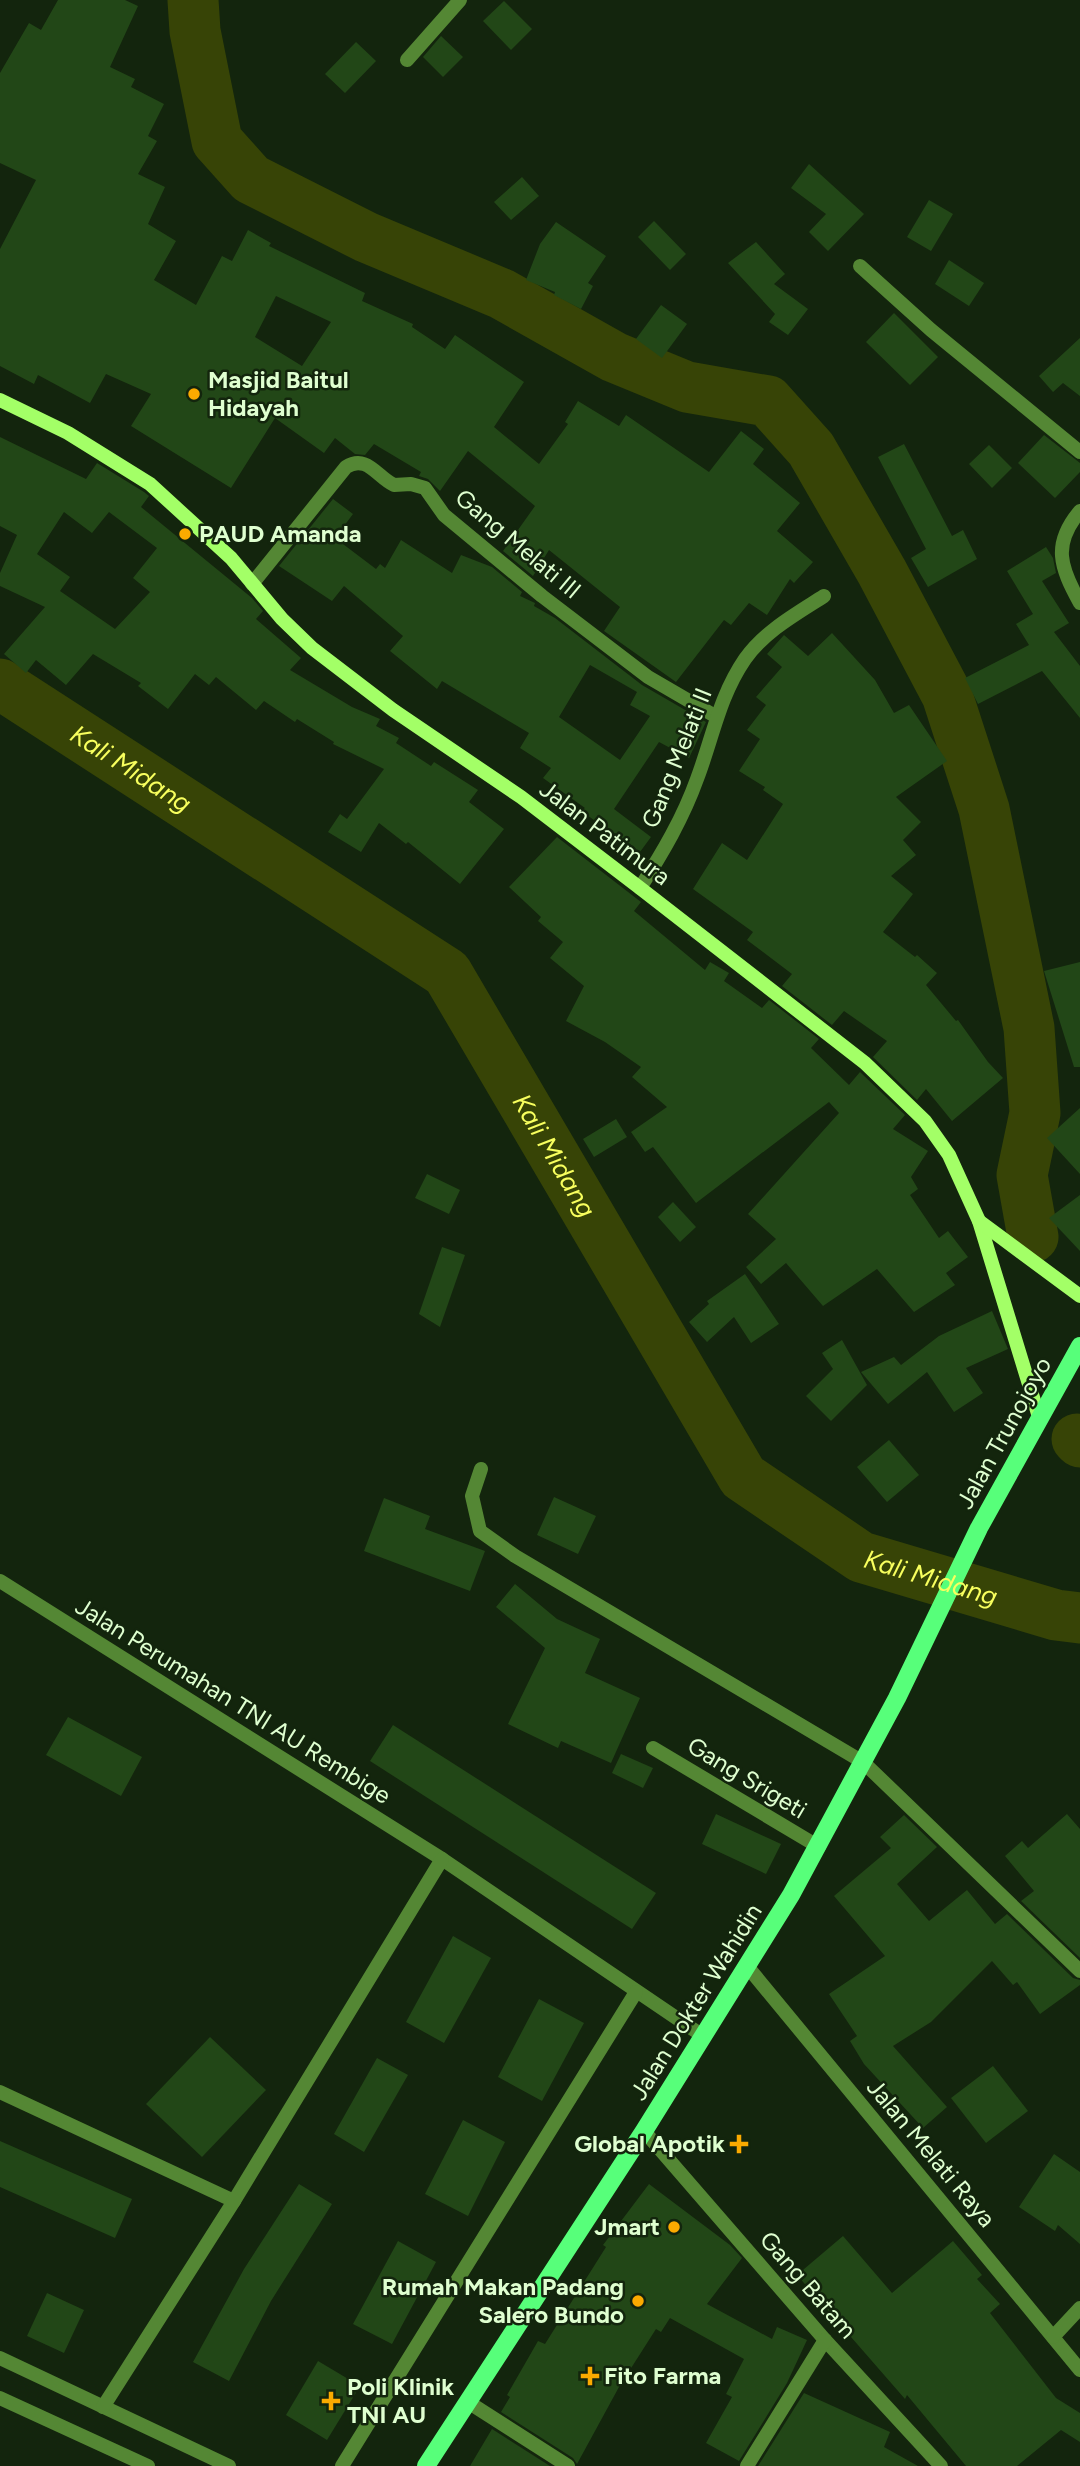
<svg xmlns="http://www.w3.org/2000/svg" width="1080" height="2466" font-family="Figtree,sans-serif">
	<rect width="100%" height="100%" fill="#13250d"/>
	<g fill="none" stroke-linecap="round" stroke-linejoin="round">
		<g stroke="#374406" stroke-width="51">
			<path d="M193,0L195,31L217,141L251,179L366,237L502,294L614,357L687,387L768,401L811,449L882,572L947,695L984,809L1029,1028L1035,1113L1022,1175L1033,1237"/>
			<path id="s1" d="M0,684L447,973L743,1477L861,1557L1056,1615L1080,1618"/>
			<path d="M1077,1439L1080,1442"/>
		</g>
	</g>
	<g fill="#224717" fill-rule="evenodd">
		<path d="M58,0H125L138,6L110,67L135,79L131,87L164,104L148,136L157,141L138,174L165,187L148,224L176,241L154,280L196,305L222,256L232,261L248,230L271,243L269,246L365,293L362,301L413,324L412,327L445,349L455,335L524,382L494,427L539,464L568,424L565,422L578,401L619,426L626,415L709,472L741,431L764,449L753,464L800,503L777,531L813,562L794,583L790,579L767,615L749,603L731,625L724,620L676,682L604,631L620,607L549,550L533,576L503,551L535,506L468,451L440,491L428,479L419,476L421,472L374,444L365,455L355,454L335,438L324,453L275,418L231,488L131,426L151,394L106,374L90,403L38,375L34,384L0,366V249L36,180L0,163V73L29,23L41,30ZM276,296L331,322L302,366L255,337Z"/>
		<path d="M504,1L532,29L511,50L483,21Z"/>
		<path d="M441,36L463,57L443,77L423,57Z"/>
		<path d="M356,42L376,61L345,93L325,74Z"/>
		<path d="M809,164L864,214L828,251L809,232L826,214L791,188Z"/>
		<path d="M522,177L539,196L511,220L494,202Z"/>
		<path d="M929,200L953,214L931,251L907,237Z"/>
		<path d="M654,221L686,254L670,270L638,237Z"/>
		<path d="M556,222L606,256L588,283L593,286L581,309L554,295L555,292L526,280L540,244Z"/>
		<path d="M756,242L785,274L774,284L808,309L788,335L769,322L775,314L728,263Z"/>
		<path d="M949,260L984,283L969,306L935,284Z"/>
		<path d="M661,305L687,324L662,358L636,339Z"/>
		<path d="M894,313L938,357L910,385L866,342Z"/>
		<path d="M1080,338V396L1063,383L1053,392L1039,376Z"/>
		<path d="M1044,435L1080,463V472L1055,498L1018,463Z"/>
		<path d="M0,437L86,479L97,463L144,492L149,496L141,507L252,598L263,611L256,619L301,658L290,670L352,707L380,719L376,726L399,738L396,743L431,766L434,762L478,790L469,802L504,829L460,884L408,842L406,844L379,823L361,852L328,832L340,814L347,819L384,769L333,744L334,742L297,719L295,722L264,701L256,710L216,677L209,685L195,674L168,709L138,686L141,683L93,654L66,685L36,660L26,673L4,654L45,607L0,586V573L17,535L0,526ZM64,512L92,533L109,512L157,548L133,578L150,592L115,629L60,591L70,577L37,554Z"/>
		<path d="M904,444L952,536L963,530L977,559L928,587L911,558L926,549L878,457Z"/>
		<path d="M989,445L1012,468L992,488L969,464Z"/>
		<path d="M333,499L353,514L335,538L376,569L380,564L385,568L401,540L452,573L461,555L492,567L522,592L520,596L535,603L534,606L555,618L642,685L706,722L689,758L659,742L614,809L651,837L640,852L581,811L585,808L543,778L551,768L520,748L529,733L442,681L437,689L390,651L403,636L344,586L332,601L279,566ZM590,665L637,692L630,705L650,716L620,760L559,717Z"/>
		<path d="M1046,547L1053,558L1056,573L1042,581L1069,623L1054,632L1080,666V718L1042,671L978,704L965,678L1029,645L1016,624L1033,614L1007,571Z"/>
		<path d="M832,633L875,680L894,713L909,705L947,761L896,797L921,822L903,840L916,855L891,876L913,894L883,932L915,957L917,955L937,973L926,985L956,1021L958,1020L988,1062L1003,1078L952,1121L926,1089L917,1100L873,1057L887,1041L844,1011L832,1025L782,986L792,974L747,940L753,932L693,889L722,843L747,860L783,804L763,790L765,787L739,771L760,739L747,730L766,705L756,697L782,667L767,654L784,635L808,656Z"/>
		<path d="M557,837L641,902L634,911L705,970L710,962L729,973L724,981L762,1008L769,1000L819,1039L811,1048L849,1085L860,1072L905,1115L893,1129L928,1151L911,1177L918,1189L910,1195L939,1238L948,1231L968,1257L946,1273L955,1285L914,1312L877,1269L823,1306L786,1263L761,1284L746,1267L776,1239L748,1214L839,1113L829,1102L696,1203L653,1147L645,1152L631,1132L667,1107L632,1077L641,1067L605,1042L566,1021L584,986L550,958L563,942L538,921L541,917L509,887Z"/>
		<path d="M1080,962V1067H1074L1044,971Z"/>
		<path d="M1080,1108V1174L1047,1138Z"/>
		<path d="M616,1119L627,1137L594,1157L583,1139Z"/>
		<path d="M427,1174L460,1190L449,1214L415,1198Z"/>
		<path d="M1080,1195V1251L1049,1218Z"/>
		<path d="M673,1202L696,1227L680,1242L658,1217Z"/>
		<path d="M442,1247L465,1255L440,1327L419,1314Z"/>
		<path d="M745,1274L779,1324L751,1343L734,1317L707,1342L689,1322L709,1304L707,1301Z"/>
		<path d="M992,1311L1008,1349L966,1368L983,1393L954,1412L927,1372L888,1404L861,1372L894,1357L901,1365L939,1336Z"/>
		<path d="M842,1340L867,1385L831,1421L806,1396L833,1369L822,1353Z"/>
		<path d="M889,1440L919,1475L887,1502L857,1467Z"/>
		<path d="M554,1497L596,1516L578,1554L537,1535Z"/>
		<path d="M384,1498L430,1516L425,1529L485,1551L470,1591L364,1551Z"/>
		<path d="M515,1584L557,1619L600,1639L585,1673L640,1698L611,1763L561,1741L558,1748L508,1724L545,1648L496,1607Z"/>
		<path d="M68,1717L142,1757L121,1796L46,1755Z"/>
		<path d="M393,1725L656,1893L632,1929L370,1761Z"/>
		<path d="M621,1754L653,1768L643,1788L612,1773Z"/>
		<path d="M716,1814L781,1844L766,1874L702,1844Z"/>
		<path d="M1067,1814L1080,1829V1958L1021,1901L1034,1891L1005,1856L1022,1841L1028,1848Z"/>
		<path d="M904,1815L937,1847L897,1884L929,1921L967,1890L995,1924L1007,1914L1073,1978L1080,1980V1985L1040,2014L1017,1982L1013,1985L992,1961L931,2022L893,2046L947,2107L923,2128L864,2064L850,2041L857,2036L829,1994L885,1956L834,1896L891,1848L880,1837Z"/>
		<path d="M453,1936L491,1958L444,2043L406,2022Z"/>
		<path d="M539,1999L584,2023L542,2101L498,2077Z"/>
		<path d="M210,2037L266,2090L202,2157L146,2104Z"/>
		<path d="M377,2058L408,2075L364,2152L334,2134Z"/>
		<path d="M993,2066L1028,2111L986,2143L951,2098Z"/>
		<path d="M463,2120L505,2142L468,2216L425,2194Z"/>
		<path d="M0,2141L132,2199L115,2238L0,2187Z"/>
		<path d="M1054,2154L1080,2172V2244L1058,2225L1055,2231L1019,2207Z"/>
		<path d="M299,2184L332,2204L271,2301L229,2381L193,2362L244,2269Z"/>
		<path d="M649,2184L730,2245L742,2258L707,2304L772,2339L777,2327L807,2340L787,2383L739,2461L706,2443L732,2397L726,2394L744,2359L670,2318L661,2332L656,2329L619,2387L577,2464L573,2458L501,2412L510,2397L507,2395L538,2341L545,2344L606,2247L603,2245Z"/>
		<path d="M843,2236L892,2293L953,2241L982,2275L977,2279L1000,2304L990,2313L1056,2398L1080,2413V2442L1061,2430L1017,2466H966L907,2395L905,2399L797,2275Z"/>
		<path d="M398,2241L436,2262L392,2344L353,2324Z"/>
		<path d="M47,2293L84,2310L64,2353L27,2336Z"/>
		<path d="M318,2361L360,2386L327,2440L286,2415Z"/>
		<path d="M804,2393L890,2432L884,2447L918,2466H758Z"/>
		<path d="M492,2429L550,2466H470Z"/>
	</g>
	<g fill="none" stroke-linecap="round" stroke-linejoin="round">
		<g stroke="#548734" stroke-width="14">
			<path d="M407,60L460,0"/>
			<path d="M860,266L931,330L1080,452"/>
			<path d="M1080,511C1052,544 1060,567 1080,603"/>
			<path d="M252,584L346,467C367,454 377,477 394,485L411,484L425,488L444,515L542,596L648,677L715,716"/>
			<path d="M640,888C663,852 683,818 697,779C713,737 719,697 745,659C765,631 796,614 824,596"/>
			<path d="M481,1469L472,1496L480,1531L515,1556L863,1762L1080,1971"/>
			<path d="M0,1581L442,1859L703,2036"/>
			<path d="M653,1748L819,1847"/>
			<path d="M747,1966L1080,2370"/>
			<path d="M0,2092L234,2201"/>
			<path d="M644,2131L825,2340L941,2466"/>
			<path d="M1053,2337L1080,2308"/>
			<path d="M0,2358L229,2466"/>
			<path d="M0,2398L148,2466"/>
			<path d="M468,2402L568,2466"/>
			<path d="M103,2407L234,2201L442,1859"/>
			<path d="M342,2466L636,1992"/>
			<path d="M747,2466L825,2340"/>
		</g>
		<g stroke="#a3ff67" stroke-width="14">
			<path d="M0,400L68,433L150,484L231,558L282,619L312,648L393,710L521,797L640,888L865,1063L925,1121L949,1155L979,1221L1039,1417"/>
			<path d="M979,1221L1080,1296"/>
		</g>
		<path stroke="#57ff7a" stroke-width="18" d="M426,2466L644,2131L791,1895L897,1698L979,1528L1080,1346"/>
	</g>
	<g fill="#fbaa00" stroke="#13250d" stroke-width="2.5">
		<circle cx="194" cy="394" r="7"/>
		<circle cx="185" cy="534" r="7"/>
		<path d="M735.5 2133.5h7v7h7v7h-7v7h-7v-7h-7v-7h7z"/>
		<circle cx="674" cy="2227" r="7"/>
		<circle cx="638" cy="2301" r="7"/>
		<path d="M586.5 2365.5h7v7h7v7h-7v7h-7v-7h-7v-7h7z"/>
		<path d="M327.5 2390.5h7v7h7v7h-7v7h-7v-7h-7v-7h7z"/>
	</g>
	<g text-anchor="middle" stroke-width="5" stroke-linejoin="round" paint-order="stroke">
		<g font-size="24" font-weight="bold" fill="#dfffd0" stroke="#13250d" text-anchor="start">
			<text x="208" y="388">Masjid Baitul<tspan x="208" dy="28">Hidayah</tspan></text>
			<text x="199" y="542">PAUD Amanda</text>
			<text x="725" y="2152" text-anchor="end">Global Apotik</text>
			<text x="660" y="2235" text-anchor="end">Jmart</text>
			<text x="624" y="2295" text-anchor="end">Rumah Makan Padang<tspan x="624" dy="28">Salero Bundo</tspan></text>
			<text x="604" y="2384">Fito Farma</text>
			<text x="347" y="2395">Poli Klinik<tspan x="347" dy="28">TNI AU</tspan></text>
		</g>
		<g font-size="24" fill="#dfffd0" stroke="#13250d">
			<text transform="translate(518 544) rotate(40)" y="8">Gang Melati III</text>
			<text transform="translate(677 758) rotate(-68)" y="8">Gang Melati II</text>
			<text transform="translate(605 833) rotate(37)" y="8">Jalan Patimura</text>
			<text transform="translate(1004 1433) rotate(-61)" y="8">Jalan Trunojoyo</text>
			<text transform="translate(233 1701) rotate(32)" y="8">Jalan Perumahan TNI AU Rembige</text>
			<text transform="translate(747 1778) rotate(31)" y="8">Gang Srigeti</text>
			<text transform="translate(696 2002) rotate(-58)" y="8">Jalan Dokter Wahidin</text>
			<text transform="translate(931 2153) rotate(50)" y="8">Jalan Melati Raya</text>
			<text transform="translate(808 2285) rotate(49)" y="8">Gang Batam</text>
		</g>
		<g font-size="26" font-style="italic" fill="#f8ff5e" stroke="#13250d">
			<text dy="9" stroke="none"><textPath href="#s1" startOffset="156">Kali Midang</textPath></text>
			<text dy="9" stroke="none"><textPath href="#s1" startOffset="744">Kali Midang</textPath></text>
			<text dy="9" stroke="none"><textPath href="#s1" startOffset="1332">Kali Midang</textPath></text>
		</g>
	</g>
</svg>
